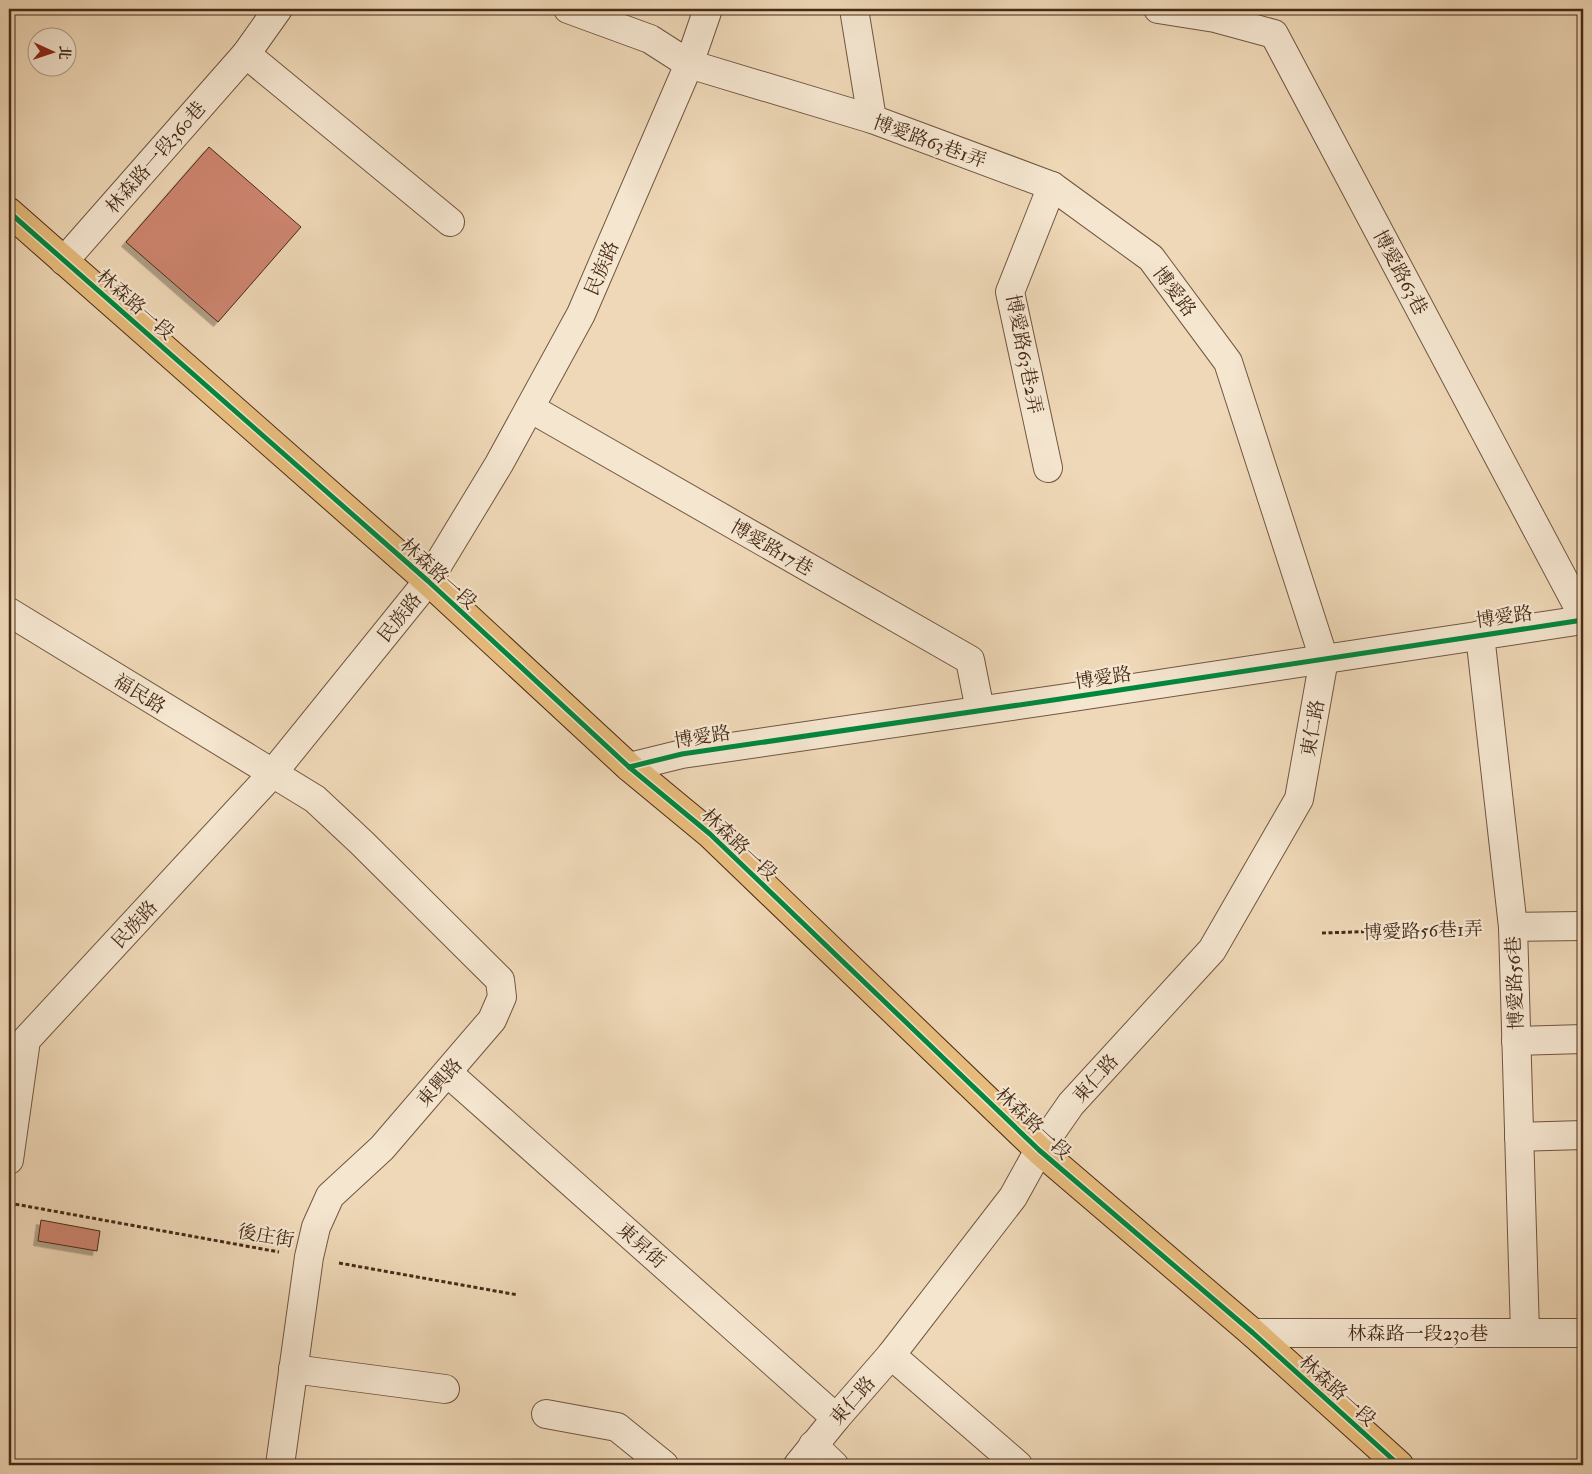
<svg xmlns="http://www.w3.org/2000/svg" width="1592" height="1474" font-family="'IM FELL Double Pica','Noto Serif TC',serif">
	<defs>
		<filter id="shadow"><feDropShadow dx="-4.5" dy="4.5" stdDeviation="0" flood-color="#0004"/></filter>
	</defs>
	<rect width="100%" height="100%" fill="#efd8b7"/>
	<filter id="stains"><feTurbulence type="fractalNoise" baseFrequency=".004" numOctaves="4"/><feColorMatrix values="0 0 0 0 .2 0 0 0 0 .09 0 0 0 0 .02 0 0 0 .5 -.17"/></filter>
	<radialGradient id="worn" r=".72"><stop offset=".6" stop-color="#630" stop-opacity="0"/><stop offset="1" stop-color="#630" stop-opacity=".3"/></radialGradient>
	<g fill="#ce8671" stroke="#472b18" filter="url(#shadow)">
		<path d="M209,147L301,227L218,322L126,242Z"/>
		<path d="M41,1220L100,1231L97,1251L38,1241Z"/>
	</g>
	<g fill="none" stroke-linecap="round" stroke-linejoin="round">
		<g stroke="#715640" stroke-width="30">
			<g id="minor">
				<path d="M568,9L650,39L689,64L872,119L1052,186L1151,258L1228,362L1324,659L1299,799L1212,950L1071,1104L1039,1150L1013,1197L891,1355L836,1418L798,1465"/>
				<path d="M854,9L872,119"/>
				<path d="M1158,9L1215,18L1274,34L1583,616"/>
				<path d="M246,54L450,222"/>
				<path d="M64,261L246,54L278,9"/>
				<path d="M530,408L970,660L980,710"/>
				<path d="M1048,468L1010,292L1052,186"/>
				<path d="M9,612L315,799L362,843L500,980L502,997L492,1020L382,1148L330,1196L316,1227L309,1257L280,1465"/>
				<path d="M1480,635L1513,927L1525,1333"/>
				<path d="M629,767L682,754L1060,699L1583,620"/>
				<path d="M1513,927L1583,926"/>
				<path d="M1516,1041L1583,1039"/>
				<path d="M448,1073L836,1418"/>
				<path d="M1519,1137L1583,1135"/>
				<path d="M9,1160L26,1040L272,774L428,581L499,464L581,314L689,64L708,9"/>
				<path d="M1253,1333H1583"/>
				<path d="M891,1355L1018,1465"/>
				<path d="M293,1369L445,1389"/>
				<path d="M546,1414L617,1427L664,1465"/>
				<path d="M813,1445L834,1465"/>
			</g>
		</g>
		<g stroke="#472b18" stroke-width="30">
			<path id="major" d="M9,212L428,581L629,767L710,834L1039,1150L1253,1333L1399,1465"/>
		</g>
		<g stroke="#472b18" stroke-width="3" stroke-dasharray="4 2.5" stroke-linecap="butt">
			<path d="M1322,933L1482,928"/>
			<path d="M9,1203L279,1252"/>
			<path d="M339,1263L518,1295"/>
		</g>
		<use href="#minor" stroke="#f5e6d0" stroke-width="28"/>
		<use href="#major" stroke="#e8bc7c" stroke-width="28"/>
		<g stroke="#f5e6d0" stroke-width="8">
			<g id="cycleway">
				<path d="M9,212L428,581L629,767L710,834L1039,1150L1253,1333L1399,1465"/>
				<path d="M629,767L682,754L1060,699L1583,620"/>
			</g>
		</g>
		<use href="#cycleway" stroke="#00873e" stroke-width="5"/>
	</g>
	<g text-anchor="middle" stroke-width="4.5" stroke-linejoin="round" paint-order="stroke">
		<g font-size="19" fill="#472b18" stroke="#f5e6d0">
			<text transform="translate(930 141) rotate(20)" y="7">博愛路63巷1弄</text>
			<text transform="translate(155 157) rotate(-49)" y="7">林森路一段360巷</text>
			<text transform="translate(601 268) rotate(-67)" y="7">民族路</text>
			<text transform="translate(1401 272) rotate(62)" y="7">博愛路63巷</text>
			<text transform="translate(1175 291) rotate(53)" y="7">博愛路</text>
			<text transform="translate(136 304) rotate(41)" y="7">林森路一段</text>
			<text transform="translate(1025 354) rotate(79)" y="7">博愛路63巷2弄</text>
			<text transform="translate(772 547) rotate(30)" y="7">博愛路17巷</text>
			<text transform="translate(439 573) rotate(42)" y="7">林森路一段</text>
			<text transform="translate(1504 616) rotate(-8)" y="7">博愛路</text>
			<text transform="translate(399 617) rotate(-51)" y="7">民族路</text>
			<text transform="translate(1103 677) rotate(-9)" y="7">博愛路</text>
			<text transform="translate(140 693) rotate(32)" y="7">福民路</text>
			<text transform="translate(1312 728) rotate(-80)" y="7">東仁路</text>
			<text transform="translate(702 736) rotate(-9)" y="7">博愛路</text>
			<text transform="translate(740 844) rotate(43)" y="7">林森路一段</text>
			<text transform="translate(134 924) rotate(-47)" y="7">民族路</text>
			<text transform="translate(1423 930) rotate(-2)" y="7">博愛路56巷1弄</text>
			<text transform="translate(1514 983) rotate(-92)" y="7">博愛路56巷</text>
			<text transform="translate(1095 1078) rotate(-48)" y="7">東仁路</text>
			<text transform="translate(439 1082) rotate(-49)" y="7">東興路</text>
			<text transform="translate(1034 1123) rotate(43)" y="7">林森路一段</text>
			<text transform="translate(266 1235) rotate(10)" y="7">後庄街</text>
			<text transform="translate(642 1245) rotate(42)" y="7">東昇街</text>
			<text x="1418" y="1340">林森路一段230巷</text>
			<text transform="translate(1338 1390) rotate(42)" y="7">林森路一段</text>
			<text transform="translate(852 1400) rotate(-49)" y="7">東仁路</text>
		</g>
	</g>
	<rect width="1592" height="1474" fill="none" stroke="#efd8b7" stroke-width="30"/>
	<rect x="10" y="10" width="1572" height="1454" fill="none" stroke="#472b18" stroke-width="2.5"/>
	<rect x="15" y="15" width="1562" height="1444" fill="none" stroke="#472b18"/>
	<g transform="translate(52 52) rotate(93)"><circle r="24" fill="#f5e6d0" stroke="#af9b86"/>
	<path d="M0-4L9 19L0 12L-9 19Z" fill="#8f2418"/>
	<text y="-8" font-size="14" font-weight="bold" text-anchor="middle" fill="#472b18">北</text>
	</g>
	<rect width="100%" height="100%" filter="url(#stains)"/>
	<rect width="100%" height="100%" fill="url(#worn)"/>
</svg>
